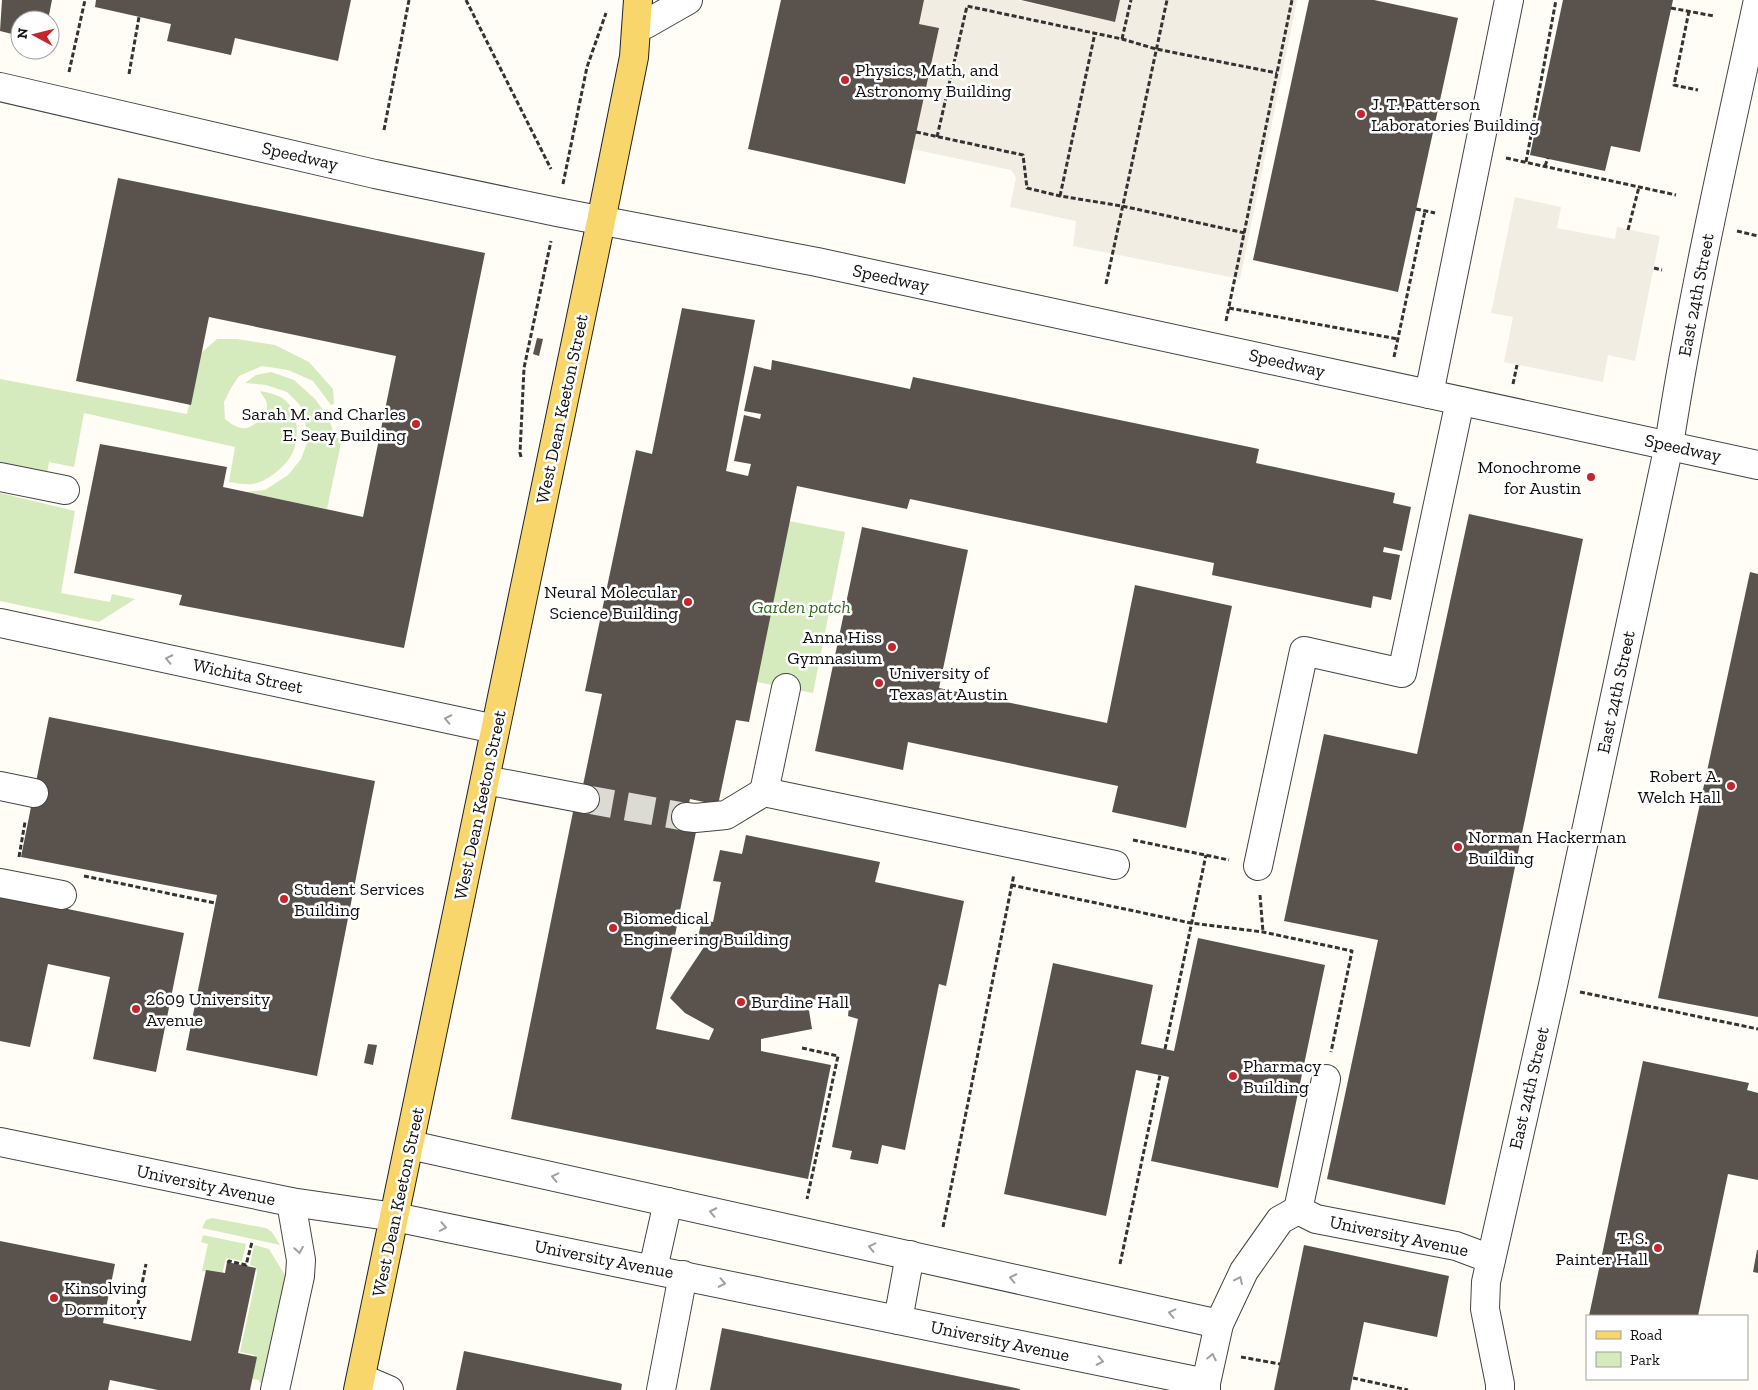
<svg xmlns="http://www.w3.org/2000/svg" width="1758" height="1390" font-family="'Zilla Slab',serif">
	<rect width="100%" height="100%" fill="#fffdf5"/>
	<g fill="#d5ebbd">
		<path d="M217,339H237L275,345L309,362L333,389L334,404L331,405L313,381L288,370L262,366L239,376L231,388L224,402L225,419C231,424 238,429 247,428C255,426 268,414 267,405C267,401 262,395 260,391C270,393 281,395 288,403C299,414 299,441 292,454C285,467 267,482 252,484C245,485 237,483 229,482L235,447L84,413L74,467L49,462L47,473L0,463V379L187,414L200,354Z"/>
		<path d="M271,372L294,380L315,399L329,418L335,438H342L327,509L246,492L265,490L288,475L301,459L308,440L305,422L300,405L287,392L266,385L245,383L256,375Z"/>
		<path d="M0,493L75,511L61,593L110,602L112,594L135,599L99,622L0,601Z"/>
		<path d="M789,521L845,532L813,693L757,682Z"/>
		<path d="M212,1218L266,1228L272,1232L280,1245L202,1228L206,1220Z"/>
		<path d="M203,1235L246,1244L242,1261L226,1258L222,1275L202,1271L208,1244L201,1242Z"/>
		<path d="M254,1245L269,1249L286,1277L263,1383H260L259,1380L252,1379L256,1360L254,1355L240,1352L257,1273L256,1267L250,1265Z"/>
	</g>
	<g fill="#f1ede2">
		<path d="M924,0H1017L1115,22L1120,0H1297L1240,279L1073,246L1076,221L1010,207L1016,178L1011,170L912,149L939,28L919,24Z"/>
		<path d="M1515,197L1561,207L1557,228L1615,239L1617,227L1660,236L1635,361L1608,355L1603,382L1504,362L1513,317L1491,313Z"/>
	</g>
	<g fill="#5a524d">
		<path d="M2,0H52L48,20H20V36L0,31Z"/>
		<path d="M96,0H351L338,61L235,38L231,55L167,41L171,24L95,7Z"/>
		<path d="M781,0H924L919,24L939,28L905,184L748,149Z"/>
		<path d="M1021,0H1120L1115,22Z"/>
		<path d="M1309,0H1374L1458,18L1398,292L1253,260Z"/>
		<path d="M1563,0H1673L1640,152L1611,146L1605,171L1530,155Z"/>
		<path d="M118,178L485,253L404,648L179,605L182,595L74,573L100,444L227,467L223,487L363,517L396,356L209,317L191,405L76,381Z"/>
		<path d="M682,308L755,320L726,471L748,476L751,464L734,461L744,415L760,419L761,414L744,411L754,366L771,370L772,360L910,389L913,377L1259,449L1256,463L1395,493L1393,503L1411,507L1402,551L1384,547L1383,552L1400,555L1391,600L1373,596L1371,608L1212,575L1214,563L910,499L907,509L797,486L749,722L736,720L718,805L690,799L684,824L697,827L656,1029L709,1040L714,1029L685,1013L670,998L706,944L698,937L702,920L713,922L721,882L713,881L720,850L742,854L746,835L880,862L875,882L964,901L946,986L939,984L905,1150L882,1145L878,1164L850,1159L852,1151L832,1147L858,1019L848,1016L849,1006L807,998L812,1029L761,1039V1051L831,1065L808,1179L511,1119L575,802L582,790L602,694L585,691L636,450L652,454Z"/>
		<path d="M537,338L543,339L539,356L533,354Z"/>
		<path d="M1469,514L1583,539L1445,1205L1327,1179L1378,940L1284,921L1324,734L1417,754Z"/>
		<path d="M862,527L968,550L939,688L1107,723L1135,585L1232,606L1186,828L1112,812L1118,786L908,742L903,770L815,751Z"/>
		<path d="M1750,572L1758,574V1017L1658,998Z"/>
		<path d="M49,717L375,781L317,1076L186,1050L217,895L21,857Z"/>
		<path d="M0,895L184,933L156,1072L93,1059L110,977L48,964L30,1047L0,1041Z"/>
		<path d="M1198,938L1325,965L1278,1188L1151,1161L1169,1077L1136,1070L1106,1216L1004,1194L1053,963L1153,985L1141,1044L1174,1051Z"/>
		<path d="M368,1044L377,1045L373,1065L364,1063Z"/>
		<path d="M1643,1061L1749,1083L1747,1090L1758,1093V1180L1728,1174L1698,1316H1589Z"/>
		<path d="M0,1241L115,1264L103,1323L191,1341L206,1270L225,1273L227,1262L256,1268L238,1353L257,1357L250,1390H158L110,1380L108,1390H0Z"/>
		<path d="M1304,1245L1449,1276L1437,1337L1364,1322L1350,1390H1274Z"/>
		<path d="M1757,1250H1758V1273L1753,1272Z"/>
		<path d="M722,1328L1020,1389V1390H710Z"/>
		<path d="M464,1351L619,1383L622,1384L621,1390H456Z"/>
	</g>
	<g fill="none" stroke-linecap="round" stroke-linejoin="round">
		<path stroke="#dbdad3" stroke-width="28" stroke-dasharray="28 14" stroke-linecap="butt" d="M585,799L686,817"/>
		<g stroke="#444" stroke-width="30">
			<g id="minor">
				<path d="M646,24L688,0"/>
				<path d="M0,87L375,174L557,212L817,262L1758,465"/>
				<path d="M1429,394L1509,0"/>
				<path d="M0,477L65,490"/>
				<path d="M0,623L495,729"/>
				<path d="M485,780L585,799"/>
				<path d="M0,786L34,793"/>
				<path d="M764,792L786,688"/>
				<path d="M686,817L695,818L726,815L764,792L1115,865"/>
				<path d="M1258,866L1304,651L1402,673L1460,401"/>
				<path d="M0,883L62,895"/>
				<path d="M0,1142L291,1202L395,1217L448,1228L1206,1383"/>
				<path d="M410,1145L1219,1324"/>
				<path d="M1298,1210L1326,1079"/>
				<path d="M653,1269L668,1202"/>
				<path d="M898,1320L910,1255"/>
				<path d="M361,1378L389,1390"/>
				<path d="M275,1390L300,1276L301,1260L291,1202"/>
				<path d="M661,1390L683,1275"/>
				<path d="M1206,1390V1383L1219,1324L1244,1271L1280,1220L1298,1210L1316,1219L1456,1246L1491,1259"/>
				<path d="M1500,1390V1384L1485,1309L1486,1282L1553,985L1669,445C1692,296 1726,148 1758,0"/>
			</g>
		</g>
		<g stroke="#222" stroke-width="30">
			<path id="major" d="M358,1390L601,221L634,57L638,0"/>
		</g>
		<g stroke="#333" stroke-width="3" stroke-dasharray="5 2.5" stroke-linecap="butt">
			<path d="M466,0L551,169"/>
			<path d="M1671,8L1714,16"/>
			<path d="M1689,11L1674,85L1698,90"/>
			<path d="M1122,39L1131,0"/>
			<path d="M69,72L85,0"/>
			<path d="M129,74L139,17"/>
			<path d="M384,130L409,0"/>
			<path d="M916,132L1023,155L1027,188L1060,196L1122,206L1245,233"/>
			<path d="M937,137L967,6L1122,39L1156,49L1277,73"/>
			<path d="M1506,158L1676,195"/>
			<path d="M1526,162L1556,0"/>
			<path d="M1545,166L1548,158"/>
			<path d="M563,184L587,67L606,13"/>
			<path d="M1060,196L1095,33"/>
			<path d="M1416,209L1435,213"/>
			<path d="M1628,230L1639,187"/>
			<path d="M1737,231L1758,236"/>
			<path d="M1654,268L1662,270"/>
			<path d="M1106,284L1167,0"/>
			<path d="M1229,308L1398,339"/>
			<path d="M1226,321L1292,0"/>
			<path d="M1394,357L1425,211"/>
			<path d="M1513,384L1517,365"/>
			<path d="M521,457L520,453L524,368L551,241"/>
			<path d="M1133,840L1229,860"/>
			<path d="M19,857L25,822"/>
			<path d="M84,876L215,903"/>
			<path d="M1011,885L1191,923L1263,932L1352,951L1331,1052"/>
			<path d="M1260,895L1263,932"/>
			<path d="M1580,992L1758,1029"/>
			<path d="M802,1048L838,1056L807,1199"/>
			<path d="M1165,1049L1206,855"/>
			<path d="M943,1227L1014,874"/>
			<path d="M228,1263L229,1261L246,1265L252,1242"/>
			<path d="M1120,1264L1160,1075"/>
			<path d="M135,1319L146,1264"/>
			<path d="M1241,1357L1280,1364"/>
			<path d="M1353,1378L1408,1390"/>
		</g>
		<use href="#minor" stroke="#fff" stroke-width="28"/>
		<use href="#major" stroke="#f9d66b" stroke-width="28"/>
	</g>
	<defs><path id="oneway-chevron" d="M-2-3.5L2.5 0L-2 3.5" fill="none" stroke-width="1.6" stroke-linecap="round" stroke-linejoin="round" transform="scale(1.25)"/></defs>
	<g stroke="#a0a0a0">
		<use href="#oneway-chevron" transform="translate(169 659) rotate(-168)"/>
		<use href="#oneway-chevron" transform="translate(448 719) rotate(-168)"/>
		<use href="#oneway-chevron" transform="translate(555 1177) rotate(-167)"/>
		<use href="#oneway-chevron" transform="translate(713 1212) rotate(-168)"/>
		<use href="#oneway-chevron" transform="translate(443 1227) rotate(11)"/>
		<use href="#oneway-chevron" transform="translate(872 1247) rotate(-167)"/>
		<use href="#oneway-chevron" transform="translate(299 1250) rotate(81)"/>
		<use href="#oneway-chevron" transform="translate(1013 1278) rotate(-168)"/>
		<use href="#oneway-chevron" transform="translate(1239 1280) rotate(-65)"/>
		<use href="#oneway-chevron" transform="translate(722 1283) rotate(12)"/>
		<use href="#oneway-chevron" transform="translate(1172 1313) rotate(-167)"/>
		<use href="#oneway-chevron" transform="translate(1212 1357) rotate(-78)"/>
		<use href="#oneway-chevron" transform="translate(1100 1361) rotate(12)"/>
	</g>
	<g fill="#c4262e" stroke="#fff" stroke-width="2">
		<circle cx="845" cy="80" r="5"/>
		<circle cx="1361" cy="114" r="5"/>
		<circle cx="416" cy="424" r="5"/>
		<circle cx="1591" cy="477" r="5"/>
		<circle cx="688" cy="602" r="5"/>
		<circle cx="892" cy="647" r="5"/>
		<circle cx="879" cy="683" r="5"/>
		<circle cx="1731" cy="786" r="5"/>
		<circle cx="1458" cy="847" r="5"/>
		<circle cx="284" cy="899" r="5"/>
		<circle cx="613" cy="928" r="5"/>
		<circle cx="741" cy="1002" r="5"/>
		<circle cx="136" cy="1009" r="5"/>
		<circle cx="1233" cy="1076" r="5"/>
		<circle cx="1658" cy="1248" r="5"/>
		<circle cx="54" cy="1298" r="5"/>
	</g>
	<g text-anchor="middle" stroke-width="5" stroke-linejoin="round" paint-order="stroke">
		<g font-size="18" fill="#111" stroke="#fff" text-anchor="start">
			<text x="855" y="76">Physics, Math, and<tspan x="855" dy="21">Astronomy Building</tspan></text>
			<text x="1371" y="110">J. T. Patterson<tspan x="1371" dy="21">Laboratories Building</tspan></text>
			<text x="406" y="420" text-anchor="end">Sarah M. and Charles<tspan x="406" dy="21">E. Seay Building</tspan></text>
			<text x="1581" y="473" text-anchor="end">Monochrome<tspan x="1581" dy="21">for Austin</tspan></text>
			<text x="678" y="598" text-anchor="end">Neural Molecular<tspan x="678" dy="21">Science Building</tspan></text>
			<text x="882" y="643" text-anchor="end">Anna Hiss<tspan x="882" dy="21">Gymnasium</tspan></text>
			<text x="889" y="679">University of<tspan x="889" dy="21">Texas at Austin</tspan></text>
			<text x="1721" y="782" text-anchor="end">Robert A.<tspan x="1721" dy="21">Welch Hall</tspan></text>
			<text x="1468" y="843">Norman Hackerman<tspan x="1468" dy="21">Building</tspan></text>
			<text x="294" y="895">Student Services<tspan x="294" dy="21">Building</tspan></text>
			<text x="623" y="924">Biomedical<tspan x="623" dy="21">Engineering Building</tspan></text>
			<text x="146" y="1005">2609 University<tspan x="146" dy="21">Avenue</tspan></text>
			<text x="751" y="1008">Burdine Hall</text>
			<text x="1243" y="1072">Pharmacy<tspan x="1243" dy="21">Building</tspan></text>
			<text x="1648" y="1244" text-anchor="end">T. S.<tspan x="1648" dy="21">Painter Hall</tspan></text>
			<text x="64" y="1294">Kinsolving<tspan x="64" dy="21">Dormitory</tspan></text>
		</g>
		<g font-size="18" fill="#111" stroke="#fff">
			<text transform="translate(300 156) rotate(13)" y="6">Speedway</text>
			<text transform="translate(891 278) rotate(12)" y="6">Speedway</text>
			<text transform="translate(1696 295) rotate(-79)" y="6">East 24th Street</text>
			<text transform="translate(1287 363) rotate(13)" y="6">Speedway</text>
			<text transform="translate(562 409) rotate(-78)" y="6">West Dean Keeton Street</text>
			<text transform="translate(1683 448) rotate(12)" y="6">Speedway</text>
			<text transform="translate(248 676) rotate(12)" y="6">Wichita Street</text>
			<text transform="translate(1616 692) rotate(-78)" y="6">East 24th Street</text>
			<text transform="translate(480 805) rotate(-78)" y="6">West Dean Keeton Street</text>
			<text transform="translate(1529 1088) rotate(-77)" y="6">East 24th Street</text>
			<text transform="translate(206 1185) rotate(12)" y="6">University Avenue</text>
			<text transform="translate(398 1202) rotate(-78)" y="6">West Dean Keeton Street</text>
			<text transform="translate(1399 1236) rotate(12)" y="6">University Avenue</text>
			<text transform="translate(604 1259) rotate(11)" y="6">University Avenue</text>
			<text transform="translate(1000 1341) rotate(12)" y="6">University Avenue</text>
		</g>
		<g font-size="18" font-style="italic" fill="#2f6b1f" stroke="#fff">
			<text x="801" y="613">Garden patch</text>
		</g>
	</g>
	<rect x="1586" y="1315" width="162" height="65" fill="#ffffff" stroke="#a0a0a0"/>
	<rect x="1596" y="1331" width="25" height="8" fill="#f9d66b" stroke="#a0a0a0"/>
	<text x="1630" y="1340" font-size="15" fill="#111111">Road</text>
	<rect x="1596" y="1352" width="25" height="15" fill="#d5ebbd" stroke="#a0a0a0"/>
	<text x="1630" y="1365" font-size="15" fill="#111111">Park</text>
	<g transform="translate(35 35) rotate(277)"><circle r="24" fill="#ffffff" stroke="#a0a0a0"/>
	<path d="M0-4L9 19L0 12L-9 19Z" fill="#c4262e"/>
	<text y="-8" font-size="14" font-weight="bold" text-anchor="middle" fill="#111111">N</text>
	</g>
</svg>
